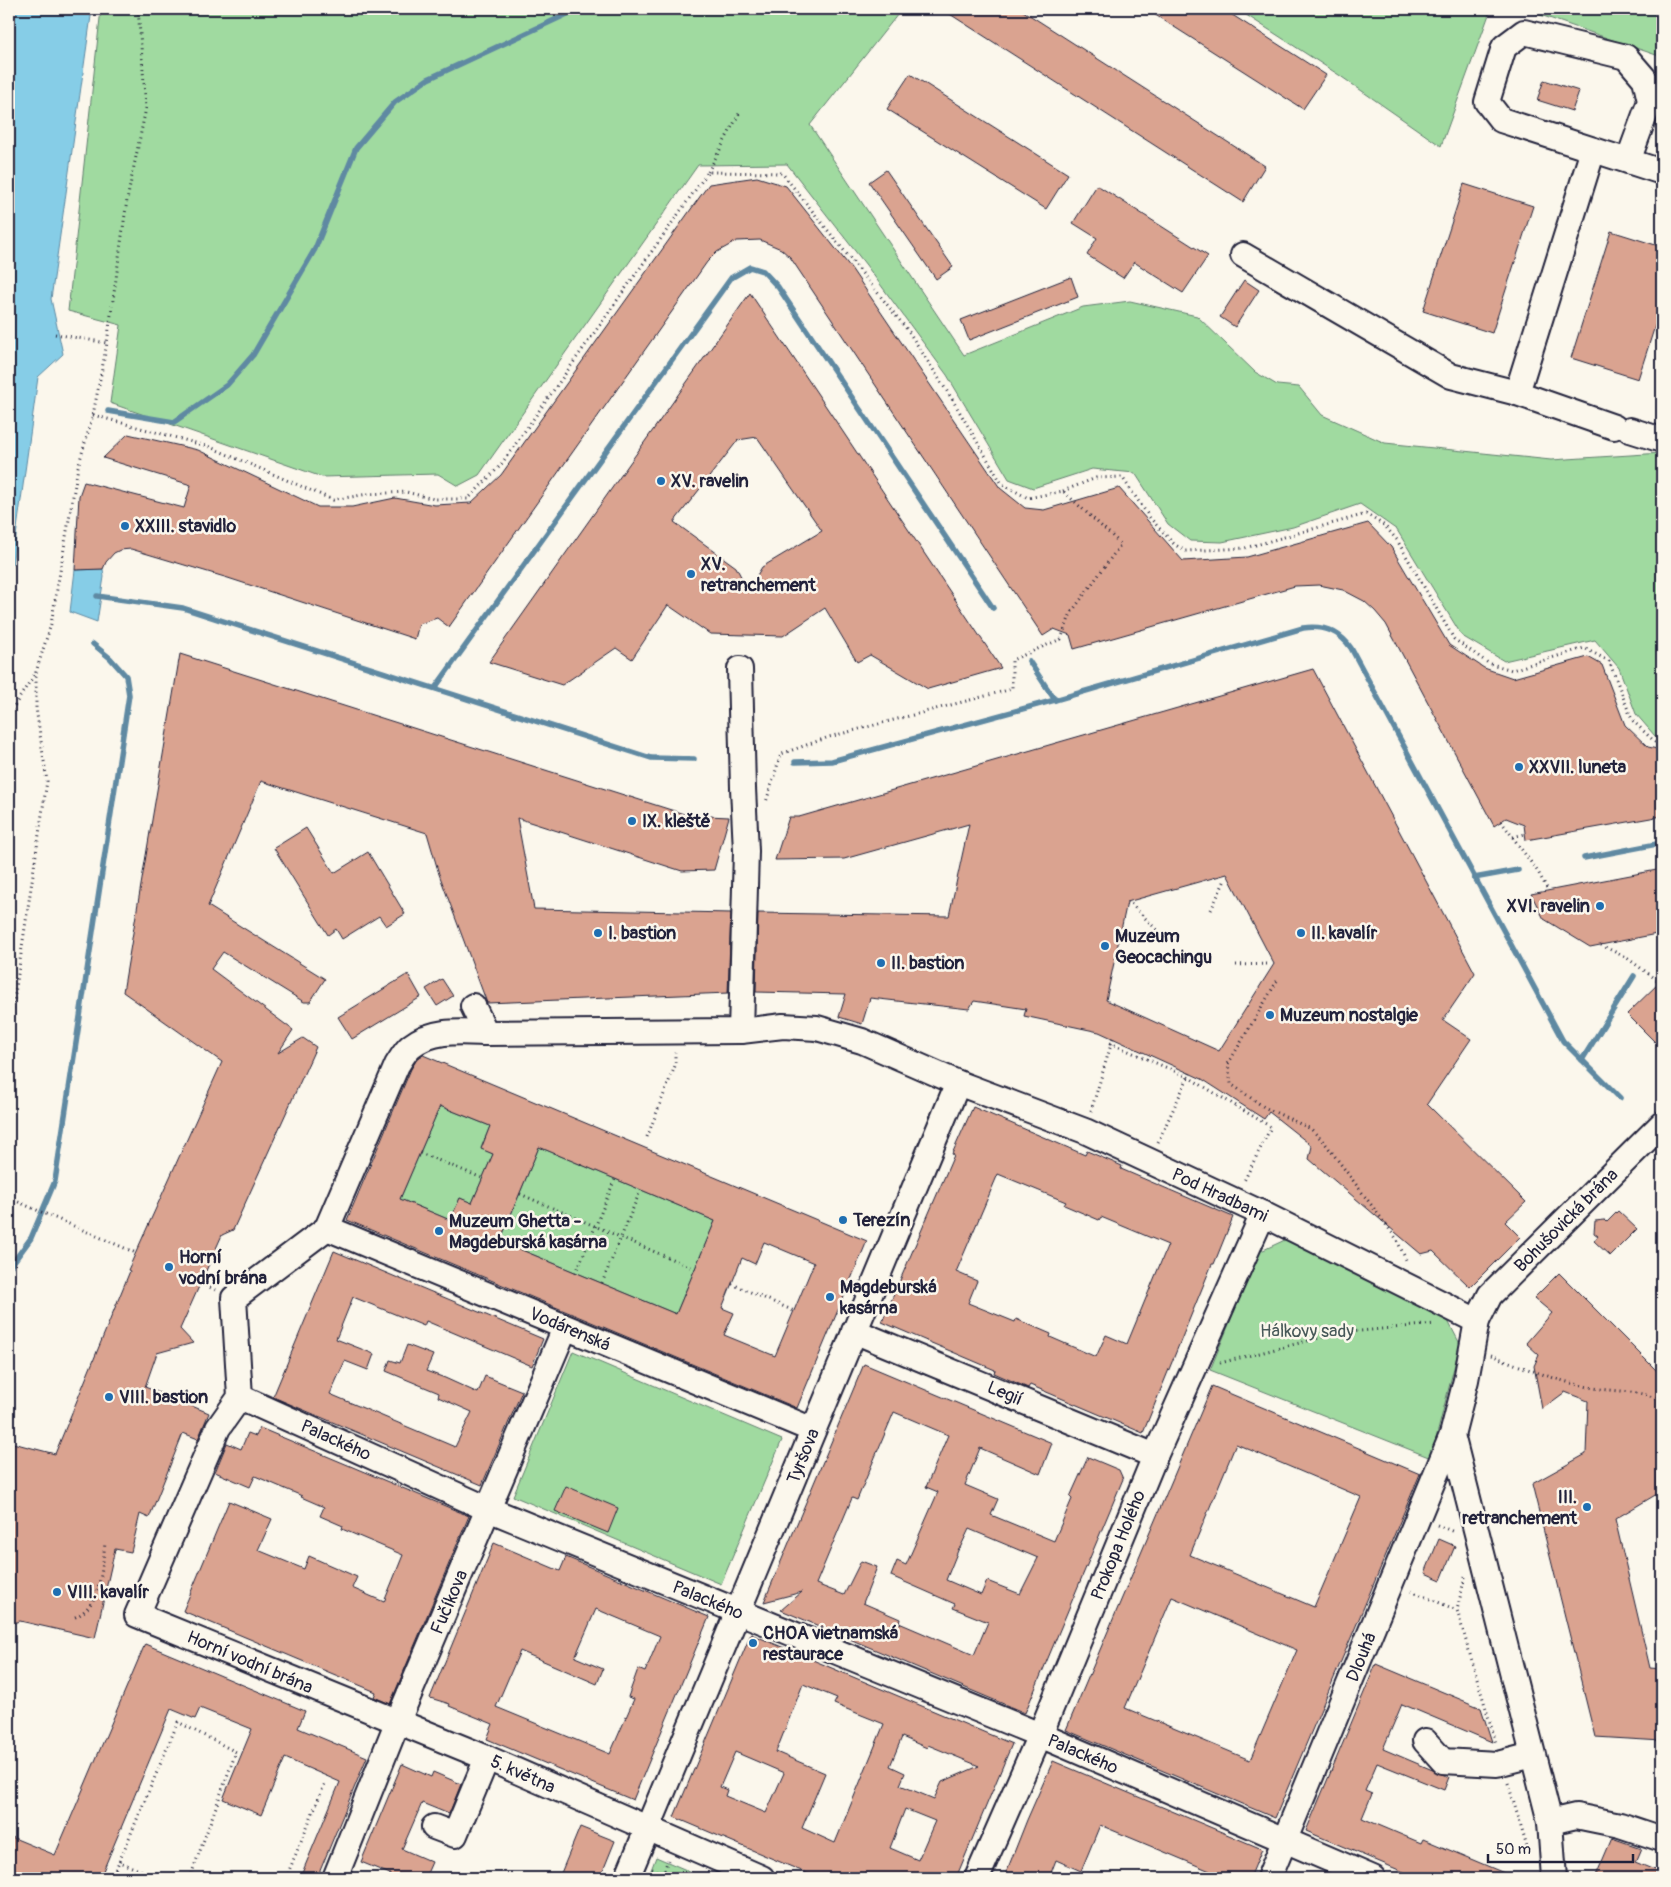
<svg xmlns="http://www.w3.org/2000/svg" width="1671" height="1887" font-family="Pangolin,sans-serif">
	<rect width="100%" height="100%" fill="#fbf7ec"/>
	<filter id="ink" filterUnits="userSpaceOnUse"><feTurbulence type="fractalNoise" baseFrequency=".02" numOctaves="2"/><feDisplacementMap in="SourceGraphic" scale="10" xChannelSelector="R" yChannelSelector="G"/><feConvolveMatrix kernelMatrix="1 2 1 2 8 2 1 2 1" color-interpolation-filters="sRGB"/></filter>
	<g filter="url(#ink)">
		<g fill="#a0daa0" stroke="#617e6e">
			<path d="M101,9H902L810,125L964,355L1083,307L1130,301L1197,316L1255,372L1277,385L1299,387L1322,415L1385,443L1551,460L1662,453V739L1655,736L1636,714L1619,668L1595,640L1504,661L1462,636L1397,530L1360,504L1293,527L1222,542L1190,541L1168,524L1135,473L1092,469L1033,488L1009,479L947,375L866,265L787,164L698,165L479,475L458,486L438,474L322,477L110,403L121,325L68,311Z"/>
			<path d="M1237,9H1491L1441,146L1339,75Z"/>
			<path d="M1523,9H1662V57Z"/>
			<path d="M440,1106L490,1126L481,1148L493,1154L472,1203L460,1198L450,1220L400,1199Z"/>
			<path d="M539,1147L715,1221L676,1314L500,1241Z"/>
			<path d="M1287,1239L1447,1319L1460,1344L1431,1458L1210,1370L1259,1252Z"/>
			<path d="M573,1351L782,1440L721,1584L513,1496Z"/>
			<path d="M656,1857L705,1878H648Z"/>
		</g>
		<g fill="#86cde7" stroke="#5e89a2">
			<path d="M9,9H92L51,299L63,354L38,377L9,587Z"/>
			<path d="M103,569L104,577L97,622L70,612L75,570Z"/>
		</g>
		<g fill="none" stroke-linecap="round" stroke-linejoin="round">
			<g stroke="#5e89a2" stroke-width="5.5">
				<path d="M108,411L174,422L227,385L253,355L315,249L356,148L395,102L428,79L578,9"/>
				<path d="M97,596L183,608L651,758L694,759"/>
				<path d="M1029,661L1055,700"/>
				<path d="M435,688L731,278L750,267L763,271L778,287L993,608"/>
				<path d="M795,762L832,761L1055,700L1303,628C1324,625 1339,631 1351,648L1563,1041L1620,1098"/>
				<path d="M1584,858L1662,843"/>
				<path d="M1474,878L1518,870"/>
				<path d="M1582,1060L1634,976"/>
				<path d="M9,1268L31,1238L55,1181L129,695L126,676L110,658L93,644"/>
			</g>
		</g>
		<g fill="#daa390" stroke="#22223b" fill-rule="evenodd">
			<path d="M942,9H1020L1265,166L1243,202Z"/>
			<path d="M1146,9H1223L1326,75L1303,109Z"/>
			<path d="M910,74L1068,174L1046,209L887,109Z"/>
			<path d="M1544,80L1579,91L1572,111L1537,100Z"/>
			<path d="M886,170L953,267L936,279L869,182Z"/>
			<path d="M757,177L786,186L851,268L1000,488L1025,508L1044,510L1119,488L1183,561L1247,557L1368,523L1391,547L1449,645L1484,668L1513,678L1588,657L1602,665L1625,725L1648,747L1662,750V816L1526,840L1524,825L1506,818L1494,826L1386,624L1375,611L1364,601L1343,590L1319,585L1295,586L1074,649L1070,635L1054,629L1043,636L790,257L781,249L760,240L737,241L717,252L707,262L449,627L437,618L419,624L415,639L228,578L131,549L120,550L114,553L106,562L103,569L75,570L79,496L84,482L184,508L191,485L103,458L128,434L198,450L318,507H352L395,498L435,505L471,503L501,475L709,184Z"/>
			<path d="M1464,184L1533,206L1492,333L1423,311Z"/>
			<path d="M1097,185L1208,256L1183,293L1134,262L1123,278L1087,255L1097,238L1073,223Z"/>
			<path d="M1611,231L1662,247V304L1638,379L1571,358Z"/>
			<path d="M1071,277L1078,297L969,340L961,320Z"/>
			<path d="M1244,280L1259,290L1235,327L1220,317Z"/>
			<path d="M750,293L1001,668L928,689L870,655L857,662L825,608L783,636L710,634L668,605L632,659L616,648L562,685L489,662ZM757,437L822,531L762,567L748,590L736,567L674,522L738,440Z"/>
			<path d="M180,654L687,815L729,817L714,870L682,871L517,818L534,909L731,913L728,993L487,1003L439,874L427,833L261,781L208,906L325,979L310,1002H304L223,952L211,969L293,1030L278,1053L303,1038L316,1047L233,1230L222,1235L180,1329L193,1343L157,1353L145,1387L209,1413L198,1439L183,1433L149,1518L140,1514L131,1552L115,1549L95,1638L20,1621L9,1624V1442L55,1454L130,1271L128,1270L222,1062L123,992Z"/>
			<path d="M1313,669L1475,973L1443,1020L1471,1039L1427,1104L1526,1202L1505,1222L1520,1237L1470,1287L1433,1251L1421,1254L1309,1159L1312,1146L1269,1112L1264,1119L1202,1079L1099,1032L1024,1016L1026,1009L974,1001L969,1009L870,998L862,1024L839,1017L846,994L756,992L758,913L949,916L969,824L844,859L775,860L789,817H799ZM1227,874L1274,964L1219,1051L1106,1000L1127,902Z"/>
			<path d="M306,828L334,873L368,852L405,914L386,926L379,916L342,939L336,929L328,935L274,848Z"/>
			<path d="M1662,869V933L1590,947L1544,919L1531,894Z"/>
			<path d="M408,974L421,997L352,1039L338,1017Z"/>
			<path d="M442,979L453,996L437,1006L426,989Z"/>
			<path d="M1662,980V1049L1627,1014Z"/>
			<path d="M423,1055L867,1241L797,1408L347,1220L411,1069L417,1059ZM440,1106L490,1126L481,1149L493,1154L472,1203L460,1198L450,1220L400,1199ZM539,1147L715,1221L676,1314L500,1241ZM764,1242L814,1263L775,1356L724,1335L734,1313L722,1308L742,1258L755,1264Z"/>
			<path d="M973,1107L1085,1155L1087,1151L1122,1166L1121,1169L1233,1217L1214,1264H1212L1143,1433L1030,1385L1028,1388L994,1373L995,1370L882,1322L954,1155L952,1154ZM998,1174L1066,1202L1064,1205L1099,1220L1101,1217L1168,1245L1127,1344L1106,1335L1096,1357L1050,1337L1051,1334L1016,1319L1015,1322L968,1303L977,1281L956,1272Z"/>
			<path d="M1618,1211L1637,1229L1610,1256L1594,1241L1598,1236L1594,1233L1595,1221L1605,1220L1607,1222Z"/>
			<path d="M334,1251L543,1339L532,1366L426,1321L424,1326L353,1297L336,1339L374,1354L368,1370L345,1361L330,1394L455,1447L472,1412L438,1397L439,1393L386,1371L390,1360L400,1363L407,1345L433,1355L426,1371L445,1378L478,1393L485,1376L522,1391L482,1485L273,1397Z"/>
			<path d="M1559,1273L1662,1376V1417L1659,1415L1657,1494L1615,1519L1650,1668L1662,1669V1741L1595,1737L1532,1484L1586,1454L1588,1401L1565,1392L1542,1409L1534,1366L1539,1355L1526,1343L1552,1313L1534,1298Z"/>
			<path d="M864,1364L1052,1443L1040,1474L980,1448L965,1485L998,1499L991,1515L1054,1541L1072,1499L1070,1497L1088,1457L1119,1470L1123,1479L1025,1713L781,1610L802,1592L764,1602ZM894,1412L948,1435L926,1487L938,1492L906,1565L897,1561L891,1576L955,1604L953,1608L988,1622L974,1655L899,1623L900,1619L863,1603L877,1567L861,1561L844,1595L816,1584L852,1498L857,1500ZM969,1529L1038,1558L1020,1594L987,1581L981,1595L946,1580L959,1548H960Z"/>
			<path d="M1212,1386L1420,1474L1275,1818L1066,1730ZM1236,1444L1361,1497L1314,1607L1190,1555ZM1172,1597L1297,1650L1250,1760L1125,1708Z"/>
			<path d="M260,1428L469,1516L390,1704L374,1697L376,1692L183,1611L229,1501L272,1519L258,1550L304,1569L309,1556L357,1577L352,1588L384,1602L403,1555L342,1529L343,1526L320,1516L324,1507L301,1497L302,1496L255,1476L250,1487L215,1472L227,1443L241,1449L248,1433L256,1436Z"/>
			<path d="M566,1486L618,1508L608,1533L555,1511Z"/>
			<path d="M1439,1539L1455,1546L1441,1580L1425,1573Z"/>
			<path d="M494,1543L560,1571L566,1557L709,1617L633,1800L487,1739L493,1724L449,1706L450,1704L430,1698ZM596,1609L660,1636L645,1672L638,1669L628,1697L634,1699L610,1754L496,1707L520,1651L597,1684L603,1669L575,1657Z"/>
			<path d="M751,1634L1012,1744L956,1878H818L674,1817ZM803,1684L837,1698L834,1704L884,1724L835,1843L802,1828L825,1773L776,1752ZM902,1737L927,1748L928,1745L979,1766L942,1782L934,1799L900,1785L905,1773L890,1766ZM735,1752L784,1773L766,1813L725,1796L727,1790L720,1787ZM905,1809L935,1821L918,1860L890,1848Z"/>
			<path d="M145,1644L305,1711L298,1728L367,1757L317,1878H300L340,1782L285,1758L261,1815L223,1799L252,1729L200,1708L195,1719L171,1709L100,1878H9V1836L55,1855Z"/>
			<path d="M1376,1664L1481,1708L1492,1742L1402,1704L1383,1749L1449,1777L1444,1790L1377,1763L1365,1791L1372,1794L1362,1818L1421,1843L1423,1839L1516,1878H1418L1306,1831Z"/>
			<path d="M1053,1761L1262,1849L1250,1878H1207L1210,1871L1100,1825L1081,1871L1056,1860L1049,1878H1004L1027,1820Z"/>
			<path d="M402,1764L431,1777L433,1772L461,1784L449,1814L422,1803L402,1849L432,1862L425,1878H389L390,1874L361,1862Z"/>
			<path d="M580,1827L615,1841L600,1878H559Z"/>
			<path d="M1612,1838L1641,1848L1635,1862L1662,1873V1878H1595Z"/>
		</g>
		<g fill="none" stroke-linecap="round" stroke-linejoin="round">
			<g stroke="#22223b" stroke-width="28">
				<g id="minor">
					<path d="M1593,150L1517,393L1614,427"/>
					<path d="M1628,161L1650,101L1645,79L1626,57L1524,32L1504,47L1487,102L1501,120L1662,172"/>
					<path d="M1243,255L1451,376L1517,393"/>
					<path d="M1630,430L1662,440"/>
					<path d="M740,669L743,788L746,851L741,1031"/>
					<path d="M473,1006L486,1033"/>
					<path d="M327,1228L813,1430"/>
					<path d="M854,1331L1155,1456"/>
					<path d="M240,1397L488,1509L1040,1735L1373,1878"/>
					<path d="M1452,1435L1550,1822L1554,1878"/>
					<path d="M1425,1741L1443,1761L1497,1764L1532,1755"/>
					<path d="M1550,1822L1576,1816L1620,1825L1662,1839"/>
					<path d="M434,1827L455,1835L487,1758"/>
					<path d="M335,1878L397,1723L565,1328"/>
					<path d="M627,1878L958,1083"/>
					<path d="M762,1878L487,1758L137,1615L218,1428L240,1397L234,1298L327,1228L397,1065C401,1059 405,1051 411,1046C433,1029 460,1032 486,1033L741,1031L783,1026L817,1028L862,1041L958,1083L1085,1131L1263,1214L1477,1321"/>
					<path d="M977,1878L1040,1735L1155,1456L1263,1214"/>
					<path d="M1269,1878L1452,1435L1466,1380L1477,1321L1490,1295L1662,1124"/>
				</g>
			</g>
			<g stroke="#22223b" stroke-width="3" stroke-dasharray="1 4" stroke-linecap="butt">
				<path d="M708,172L740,112"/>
				<path d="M55,334L107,343"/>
				<path d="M93,415L210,447L333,500L368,494L406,492L434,499H468L500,466L708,172L782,173L909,332L952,399L1002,484L1028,498L1063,491L1121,544L1071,613L1061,639L1012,660V689L829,737L781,754L766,802"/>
				<path d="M1063,491L1096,478L1122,477L1150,518L1174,544L1185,551L1245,548L1366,514L1385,526L1397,540L1454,639L1488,663L1512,670L1584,648L1609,661L1632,720L1655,742L1662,744"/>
				<path d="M9,714L36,672"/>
				<path d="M1501,821L1538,872L1548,890"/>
				<path d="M1513,837L1525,834"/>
				<path d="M1131,904L1157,930"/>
				<path d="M1211,910L1225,880"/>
				<path d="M1601,945L1627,958L1660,982"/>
				<path d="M1236,965L1270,964"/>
				<path d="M1277,981L1228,1064L1231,1084L1264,1107L1311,1129L1325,1143L1396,1238L1407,1262"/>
				<path d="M9,1034L47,781L36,708V672L51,624L78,467L93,415L107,343L127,200L146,108L138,9"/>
				<path d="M1110,1043L1188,1077L1271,1127L1244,1181"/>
				<path d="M1091,1111L1113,1038"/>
				<path d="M647,1137L675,1066V1052"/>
				<path d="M1158,1142L1190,1073"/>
				<path d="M420,1153L482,1178"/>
				<path d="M520,1194L695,1269"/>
				<path d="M9,1198L136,1253"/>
				<path d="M576,1273L615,1179"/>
				<path d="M201,1283L215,1290"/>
				<path d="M602,1283L641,1189"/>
				<path d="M732,1284L794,1311"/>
				<path d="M1491,1355C1525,1368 1559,1382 1594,1388C1617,1392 1641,1390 1662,1401"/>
				<path d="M1220,1363L1339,1333L1435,1324"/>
				<path d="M1437,1525L1454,1532"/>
				<path d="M1465,1577L1457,1610L1496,1743"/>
				<path d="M1411,1591L1457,1610"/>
				<path d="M75,1617C101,1606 102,1568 105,1543"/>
				<path d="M1508,1783L1529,1854"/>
				<path d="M652,1869L663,1873L668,1860"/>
				<path d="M663,1873L674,1878"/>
				<path d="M111,1878L119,1862"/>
				<path d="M160,1878L119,1862L178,1722L236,1752L190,1878"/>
				<path d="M286,1878L325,1783"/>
				<path d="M661,1878L663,1873"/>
			</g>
			<use href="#minor" stroke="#fbf7ec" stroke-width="24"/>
		</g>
	</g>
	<g fill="#1f6fb2" stroke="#fbf7ec" stroke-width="2">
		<circle cx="661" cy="481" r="5"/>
		<circle cx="125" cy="526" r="5"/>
		<circle cx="691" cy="574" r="5"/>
		<circle cx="1519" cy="767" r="5"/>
		<circle cx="632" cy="821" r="5"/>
		<circle cx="1600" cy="906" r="5"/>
		<circle cx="598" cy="933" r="5"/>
		<circle cx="1301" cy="933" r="5"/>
		<circle cx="1105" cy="946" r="5"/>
		<circle cx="881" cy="963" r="5"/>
		<circle cx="1270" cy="1015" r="5"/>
		<circle cx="843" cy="1220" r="5"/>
		<circle cx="439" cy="1231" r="5"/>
		<circle cx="169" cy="1267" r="5"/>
		<circle cx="830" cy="1297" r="5"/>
		<circle cx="109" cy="1397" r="5"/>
		<circle cx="1587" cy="1507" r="5"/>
		<circle cx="57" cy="1592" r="5"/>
		<circle cx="753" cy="1643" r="5"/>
	</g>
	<g text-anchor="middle" stroke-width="5" stroke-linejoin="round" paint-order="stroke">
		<g font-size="18" font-weight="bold" fill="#22223b" stroke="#fbf7ec" text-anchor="start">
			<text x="671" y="487">XV. ravelin</text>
			<text x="135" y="532">XXIII. stavidlo</text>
			<text x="701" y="570">XV.<tspan x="701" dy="21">retranchement</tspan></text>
			<text x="1529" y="773">XXVII. luneta</text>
			<text x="642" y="827">IX. kleště</text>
			<text x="1590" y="912" text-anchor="end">XVI. ravelin</text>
			<text x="608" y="939">I. bastion</text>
			<text x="1311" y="939">II. kavalír</text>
			<text x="1115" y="942">Muzeum<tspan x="1115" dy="21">Geocachingu</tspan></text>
			<text x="891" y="969">II. bastion</text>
			<text x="1280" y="1021">Muzeum nostalgie</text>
			<text x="853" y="1226">Terezín</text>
			<text x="449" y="1227">Muzeum Ghetta -<tspan x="449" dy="21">Magdeburská kasárna</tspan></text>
			<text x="179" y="1263">Horní<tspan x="179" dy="21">vodní brána</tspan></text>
			<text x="840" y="1293">Magdeburská<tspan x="840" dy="21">kasárna</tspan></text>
			<text x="119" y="1403">VIII. bastion</text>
			<text x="1577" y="1503" text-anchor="end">III.<tspan x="1577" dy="21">retranchement</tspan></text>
			<text x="67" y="1598">VIII. kavalír</text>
			<text x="763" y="1639">CHOA vietnamská<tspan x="763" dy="21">restaurace</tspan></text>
		</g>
		<g font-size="18" fill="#22223b" stroke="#fbf7ec">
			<text transform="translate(1220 1195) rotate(25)" y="6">Pod Hradbami</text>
			<text transform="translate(1566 1220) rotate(-45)" y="6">Bohušovická brána</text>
			<text transform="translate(570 1329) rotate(23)" y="6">Vodárenská</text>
			<text transform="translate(1005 1393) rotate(23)" y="6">Legií</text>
			<text transform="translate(336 1440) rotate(24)" y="6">Palackého</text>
			<text transform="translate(803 1456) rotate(-68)" y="6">Tyršova</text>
			<text transform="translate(1118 1545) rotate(-68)" y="6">Prokopa Holého</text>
			<text transform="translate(708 1600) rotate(22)" y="6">Palackého</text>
			<text transform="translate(449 1602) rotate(-67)" y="6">Fučíkova</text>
			<text transform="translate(1361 1657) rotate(-68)" y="6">Dlouhá</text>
			<text transform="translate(250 1662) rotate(23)" y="6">Horní vodní brána</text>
			<text transform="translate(1083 1754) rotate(23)" y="6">Palackého</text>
			<text transform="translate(523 1774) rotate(24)" y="6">5. května</text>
		</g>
		<g font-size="18" fill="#485959" stroke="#fbf7ec">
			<text x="1307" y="1337">Hálkovy sady</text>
		</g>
	</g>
	<rect width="1671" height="1887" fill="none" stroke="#fbf7ec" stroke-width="30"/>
	<rect x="15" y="15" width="1641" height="1857" fill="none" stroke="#22223b" stroke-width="2" filter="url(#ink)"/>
	<path d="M1488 1854v8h145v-8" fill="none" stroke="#22223b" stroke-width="2.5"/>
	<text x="1496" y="1854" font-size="15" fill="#22223b" stroke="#fbf7ec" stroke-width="4" paint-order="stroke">50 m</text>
</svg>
